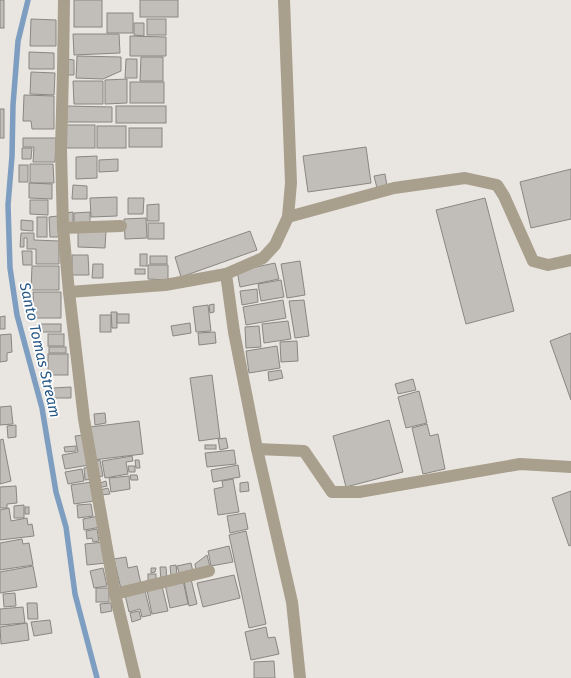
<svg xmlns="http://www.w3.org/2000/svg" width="571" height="678" font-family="'Fira Sans',sans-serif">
	<rect width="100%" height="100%" fill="#e9e5e0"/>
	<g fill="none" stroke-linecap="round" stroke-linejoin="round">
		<path stroke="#7d9ec0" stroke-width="5.5" d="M28,0L18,41L13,105L12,156L8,205L10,268L17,315L42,408L56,492L66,527L75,594L97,678"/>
	</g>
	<g fill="#c1beb9" stroke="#8a8682">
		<rect x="0" y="0" width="4" height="28"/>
		<rect x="74" y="0" width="28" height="27"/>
		<rect x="140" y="0" width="38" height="17"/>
		<rect x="107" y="13" width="26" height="20"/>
		<path d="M31,19L56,20V46H30Z"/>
		<rect x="147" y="19" width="19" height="16"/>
		<path d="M134,23H144V36L134,35Z"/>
		<path d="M73,34H119L120,53L74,55Z"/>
		<path d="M130,36L166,37V56H130Z"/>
		<path d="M29,52L54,53V69H29Z"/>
		<path d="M77,56L121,57V71L103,79L76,78Z"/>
		<path d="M141,57H163V81H140Z"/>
		<path d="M66,59L74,60V75H66Z"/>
		<path d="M126,59H137V78H125Z"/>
		<path d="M31,72L55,73L54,95L30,94Z"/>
		<path d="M127,79V103L105,104V80Z"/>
		<path d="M73,81H103V104H74Z"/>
		<rect x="130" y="82" width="34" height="21"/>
		<path d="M24,95L54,96V129H32L31,121H23Z"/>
		<path d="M66,106L112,107V122H66Z"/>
		<rect x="116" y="106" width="50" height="17"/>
		<rect x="0" y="109" width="4" height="29"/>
		<rect x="66" y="125" width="29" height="23"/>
		<rect x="97" y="126" width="29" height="22"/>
		<rect x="129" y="128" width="33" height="19"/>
		<path d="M23,138H56L55,162H33L34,147H23Z"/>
		<path d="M366,147L371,183L308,192L303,156Z"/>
		<path d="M22,148H32L31,159H22Z"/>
		<path d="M97,156V178L76,179V157Z"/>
		<path d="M118,159V171L99,172V160Z"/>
		<path d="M30,164H53L54,183H30Z"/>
		<rect x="19" y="165" width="9" height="17"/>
		<path d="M571,169V219L531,228L520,182Z"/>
		<path d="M385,174L387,186L377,188L374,176Z"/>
		<path d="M29,183L52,184V199L29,198Z"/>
		<path d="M73,185L87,186V199H72Z"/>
		<path d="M117,197V216L91,217L90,198Z"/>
		<path d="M128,198H144L143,214H128Z"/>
		<path d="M485,198L514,311L466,324L436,210Z"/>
		<path d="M30,200H48V215L30,214Z"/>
		<path d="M159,204V221H147V205Z"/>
		<path d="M73,212V226H66V213Z"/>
		<path d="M90,212V224H74V213Z"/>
		<path d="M58,216L60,237H50L49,217Z"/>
		<rect x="37" y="217" width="10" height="20"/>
		<path d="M146,218L147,238L125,239L124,219Z"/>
		<path d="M21,220L33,221V231L21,230Z"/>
		<rect x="148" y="223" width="16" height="16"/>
		<path d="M78,230H106L105,248L78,247Z"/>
		<path d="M250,231L257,250L181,277L175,257Z"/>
		<path d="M21,233H34V240L59,241V264H36V249H27V238H24V247H20Z"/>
		<path d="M22,251H32V265H23Z"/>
		<rect x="140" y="254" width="7" height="12"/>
		<path d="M72,255H88L89,275H72Z"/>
		<rect x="150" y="256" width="17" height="8"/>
		<path d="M300,261L305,295L287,298L281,264Z"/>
		<path d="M275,263L279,279L240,287L237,271Z"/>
		<path d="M93,264H103V278H92Z"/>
		<path d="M148,265H168V280L148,279Z"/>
		<path d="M32,266H59V290H31Z"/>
		<rect x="135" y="269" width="10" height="5"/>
		<path d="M281,280L284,297L261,301L258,284Z"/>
		<path d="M257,289L258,302L242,305L240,291Z"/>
		<path d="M33,292H61V318H34Z"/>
		<path d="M283,300L286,318L246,325L243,307Z"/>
		<path d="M304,300L309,336L295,338L289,301Z"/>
		<path d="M214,304V312L210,313L209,305Z"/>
		<path d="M208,305L211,331L196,332L193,307Z"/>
		<path d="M111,312H117V328H112Z"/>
		<rect x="117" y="314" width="12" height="9"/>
		<rect x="100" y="315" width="11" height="17"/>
		<path d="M5,316V329H0V317Z"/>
		<path d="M288,321L291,339L264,343L262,324Z"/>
		<path d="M190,323L191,333L173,336L171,326Z"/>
		<rect x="40" y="324" width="21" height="8"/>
		<path d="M259,326L261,347L246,348L245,327Z"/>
		<path d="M215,332L216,343L199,345L198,333Z"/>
		<path d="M571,333V400L550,341Z"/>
		<path d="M11,334L12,352L7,353V361L0,362V335Z"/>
		<rect x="48" y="334" width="16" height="12"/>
		<path d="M297,341L298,361L281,362L280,342Z"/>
		<path d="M277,346L280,368L249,373L246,351Z"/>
		<rect x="49" y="347" width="17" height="6"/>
		<rect x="48" y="354" width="20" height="21"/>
		<path d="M281,370L283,378L269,381L268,372Z"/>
		<path d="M212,375L220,438L199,441L190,378Z"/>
		<path d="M413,379L416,390L398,394L395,384Z"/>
		<path d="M71,387V398H53V388Z"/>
		<path d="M419,391L427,423L406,428L398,397Z"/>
		<path d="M11,406L13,424L0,425V407Z"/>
		<path d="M105,413L106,423L95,425L94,414Z"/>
		<path d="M389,420L403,472L346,487L333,436Z"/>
		<path d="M139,421L143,454L93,460L90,427Z"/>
		<path d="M427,424L430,436L438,434L445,469L423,474L412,428Z"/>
		<path d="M16,425V437L8,438L7,426Z"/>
		<path d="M84,435L89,465L65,469L62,455L78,452L75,436Z"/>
		<path d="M226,438L228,448L220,450L218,439Z"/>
		<path d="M3,439L11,481L0,484V440Z"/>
		<rect x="205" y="445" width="11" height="4"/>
		<path d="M76,446V451L65,452L64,447Z"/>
		<path d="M234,450L236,464L207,467L205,453Z"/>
		<path d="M132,456L133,461L126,462L128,474L105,478L102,461Z"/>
		<path d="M100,460L103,476L97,477L94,461Z"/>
		<path d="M135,460H139L140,468H136Z"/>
		<path d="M238,465L240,477L213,482L211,470Z"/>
		<path d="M128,466H135V472H129Z"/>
		<path d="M91,467L92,479L85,480L84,468Z"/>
		<path d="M82,469L84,481L68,484L65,472Z"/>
		<path d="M130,475H137L138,480H131Z"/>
		<path d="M129,476L130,489L111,492L109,478Z"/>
		<path d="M233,479L239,512L218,515L214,489L223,487L222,481Z"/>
		<path d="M106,481L107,486L98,488L97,484Z"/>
		<path d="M92,482L94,501L74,504L71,485Z"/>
		<path d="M248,482L249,491L240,492V483Z"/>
		<path d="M16,486L17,503L7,504V508H0V487Z"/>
		<path d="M108,488L110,494L101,495L100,490Z"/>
		<path d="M571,491V545L569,546L552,498Z"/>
		<path d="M91,504L93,516L78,518L77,505Z"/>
		<path d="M24,505V518H14V506Z"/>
		<rect x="25" y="507" width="4" height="7"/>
		<path d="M9,508L11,521L27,518L28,525L32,524L34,536L0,540V510Z"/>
		<path d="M245,513L248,529L230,533L227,516Z"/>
		<path d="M99,516L101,527L84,530L83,519Z"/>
		<path d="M97,529L99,541L93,542L92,538L87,539L86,531Z"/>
		<path d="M246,531L266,624L249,628L229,535Z"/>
		<path d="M22,539L23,544L29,543L33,565L0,570V543Z"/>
		<path d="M104,542L106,563L87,565L85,544Z"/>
		<path d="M229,546L233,562L211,566L208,551Z"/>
		<path d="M207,555L210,567L196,571L195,564Z"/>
		<path d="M126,557L128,568L137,566L141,584L121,589L114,559Z"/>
		<path d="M191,563L193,572L180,576L177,566Z"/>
		<path d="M176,565L177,575L171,576L170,566Z"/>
		<path d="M33,566L37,587L0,593V572Z"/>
		<path d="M160,567H166L167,581H161Z"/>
		<path d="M103,568L107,586L94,588L90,571Z"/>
		<path d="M151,568H156L155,572L151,573Z"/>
		<rect x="148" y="574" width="8" height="9"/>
		<path d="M234,575L240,598L203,607L197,583Z"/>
		<path d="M191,579L197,604L189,606L184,581Z"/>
		<path d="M183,580L188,604L170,608L165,584Z"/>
		<path d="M162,586L168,611L152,614L147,590Z"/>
		<rect x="96" y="588" width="13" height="14"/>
		<path d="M145,591L151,615L142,617L140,609L129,612L125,595Z"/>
		<path d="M15,593L16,606L4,607L3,594Z"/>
		<path d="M27,603H37L38,619H28Z"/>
		<path d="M111,603L112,611L101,613L100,604Z"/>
		<path d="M23,607L25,623L0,625V609Z"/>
		<path d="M139,611L141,619L132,622L130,613Z"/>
		<path d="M50,620L52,633L34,636L31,622Z"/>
		<path d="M27,623L29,640L1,644L0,627Z"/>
		<path d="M266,627L268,638L275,637L279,654L251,660L245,632Z"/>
		<path d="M274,661L275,678H254V662Z"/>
	</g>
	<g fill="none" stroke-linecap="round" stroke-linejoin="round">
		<g stroke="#a99f8d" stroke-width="12">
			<path d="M64,0L63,72L61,150L63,228L69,292L84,419L115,594L135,678"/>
			<path d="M288,217L394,188L465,178L497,185L504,196L533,261L548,265L571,260"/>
			<path d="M63,228L121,226"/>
			<path d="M226,274L234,332L257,449L292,602L300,678"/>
			<path d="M69,292L165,285L226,274L263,258L275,245L288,217L291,183L284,0"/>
			<path d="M257,449L304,451L332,492H359L520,464L571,467"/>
			<path d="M115,594L209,571"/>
		</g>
	</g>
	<g text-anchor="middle" stroke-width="3.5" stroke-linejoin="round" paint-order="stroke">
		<g font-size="15" font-style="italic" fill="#275886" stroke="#fff">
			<text transform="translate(40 350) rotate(77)" y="5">Santo Tomas Stream</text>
		</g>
	</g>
</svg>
